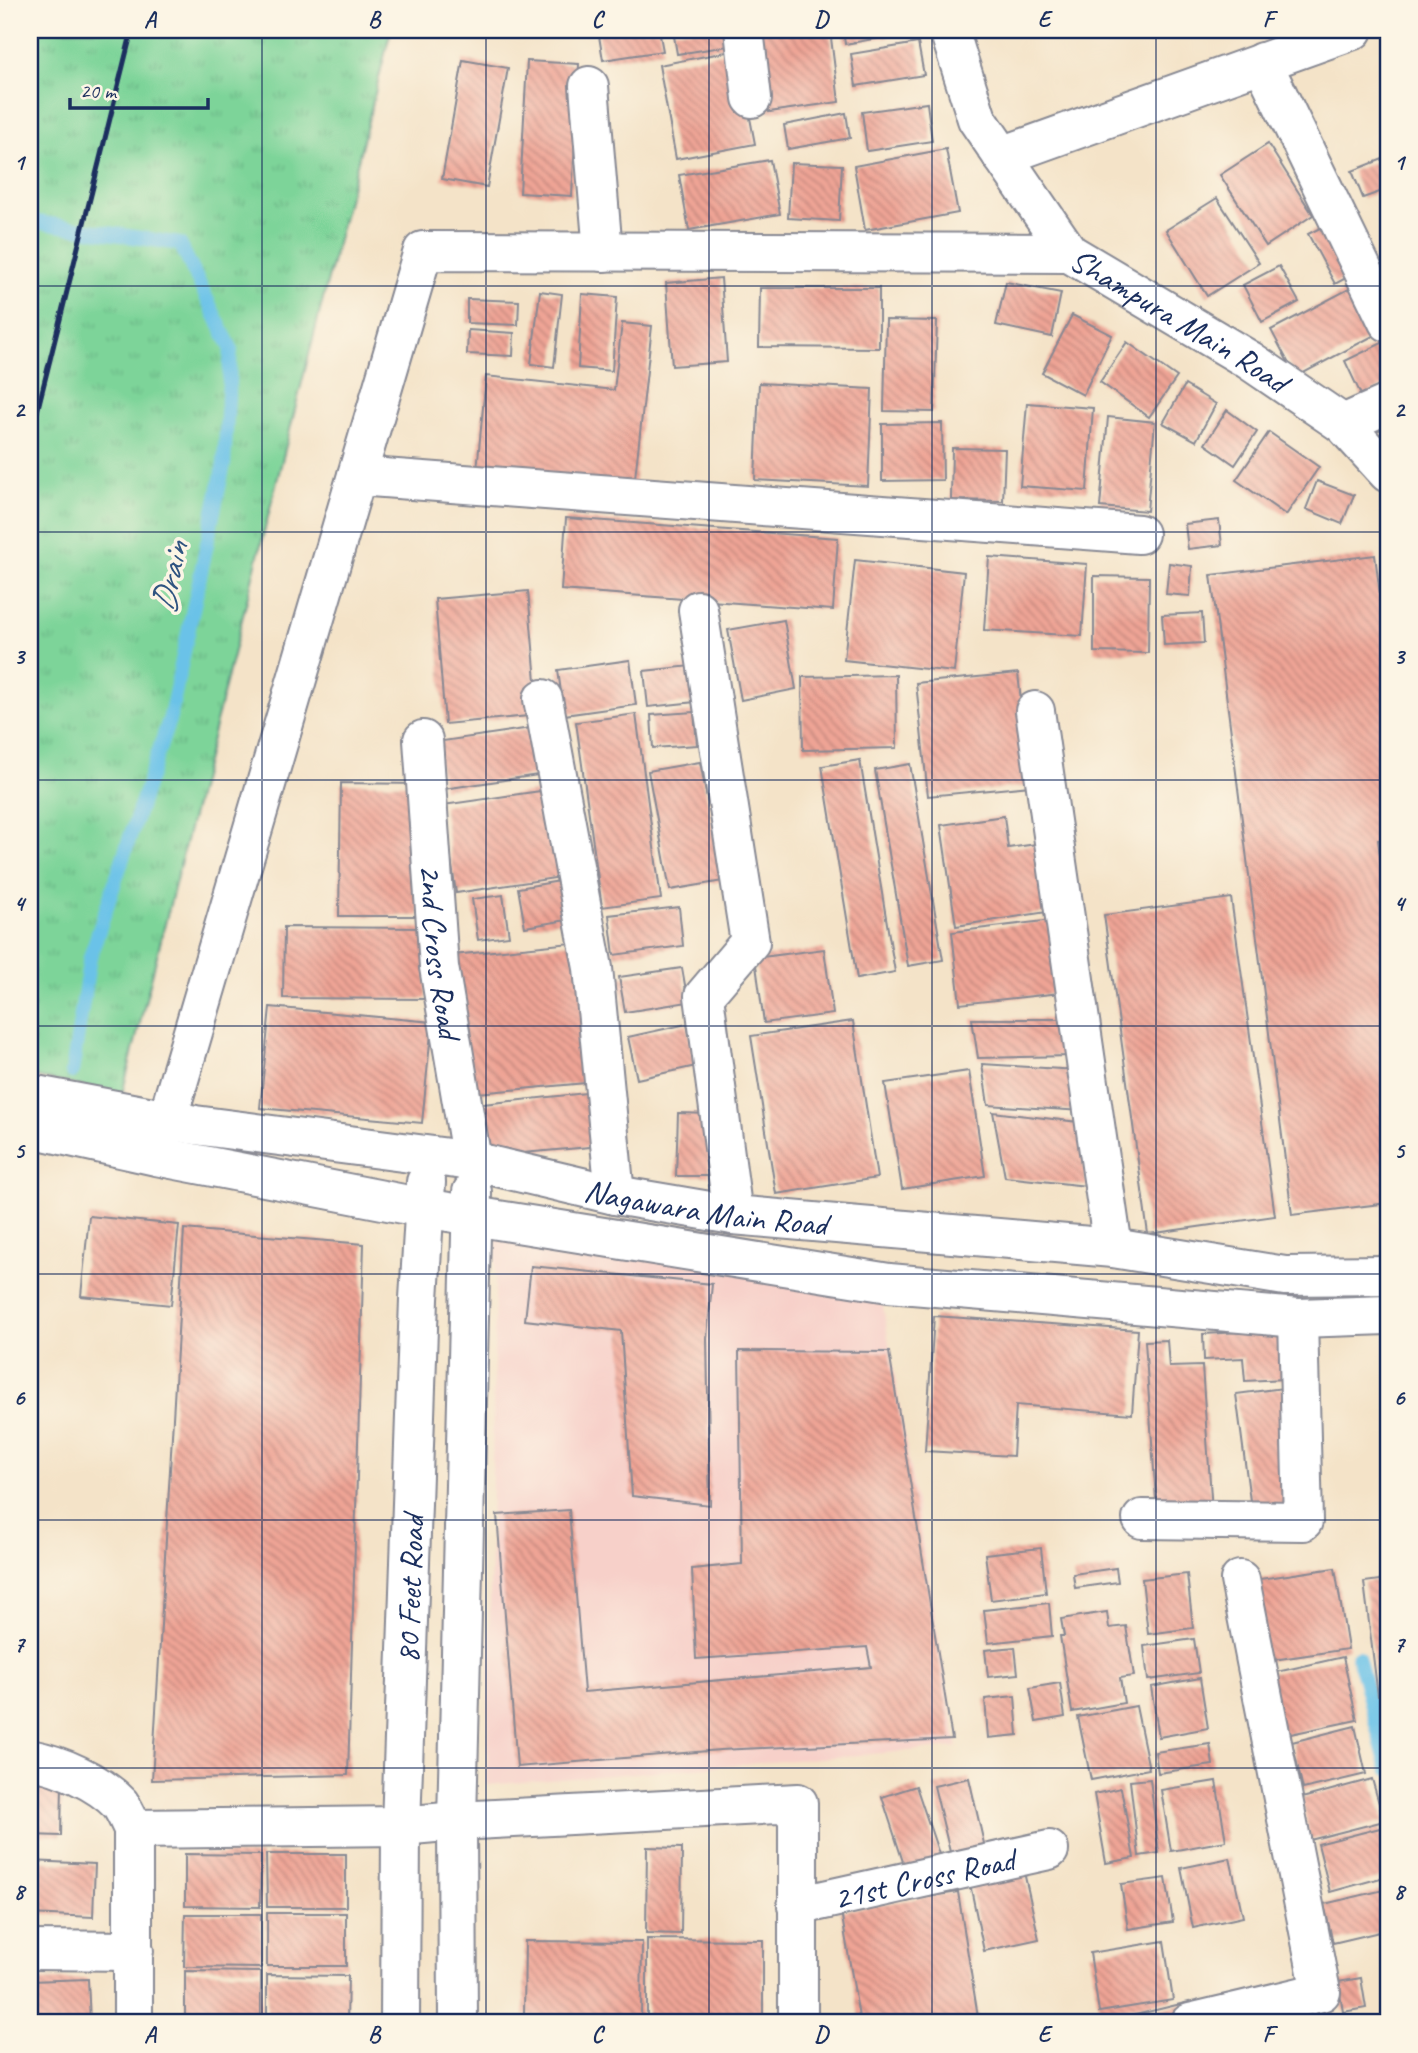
<svg xmlns="http://www.w3.org/2000/svg" width="1418" height="2053" font-family="Caveat,sans-serif">
	<defs>
		<pattern id="grass-tufts" width="24" height="20" patternUnits="userSpaceOnUse" patternTransform="scale(1.75)"><rect width="24" height="20" fill="#7dd499"/><path d="M3 7l-1-3M5 7V3M7 7l1-3M15 17l-1-3M17 17v-4M19 17l1-3" fill="none" stroke="#6bb686"/></pattern>
		<pattern id="building-back-hatch" width="6" height="6" patternUnits="userSpaceOnUse" patternTransform="scale(1.75)"><rect width="6" height="6" fill="#efa495"/><path d="M-1 5l2 2M0 0l6 6M5-1l2 2" fill="none" stroke="#c1867d"/></pattern>
	</defs>
	<rect width="100%" height="100%" fill="#fcf5e5"/>
	<filter id="ink" filterUnits="userSpaceOnUse"><feTurbulence type="fractalNoise" baseFrequency=".0143" numOctaves="2"/><feDisplacementMap in="SourceGraphic" scale="14" xChannelSelector="R" yChannelSelector="G"/><feConvolveMatrix kernelMatrix="1 2 1 2 8 2 1 2 1" color-interpolation-filters="sRGB"/></filter>
	<filter id="wash" filterUnits="userSpaceOnUse"><feTurbulence type="fractalNoise" baseFrequency=".00686" numOctaves="4" result="noise"/><feDisplacementMap in="SourceGraphic" scale="28" xChannelSelector="R" yChannelSelector="G"/><feGaussianBlur stdDeviation="1.57" result="paint"/><feColorMatrix in="noise" values="0 0 0 0 0 0 0 0 0 0 0 0 0 0 0 0 0 1.4 0 .05"/><feComposite in="paint" operator="in"/></filter>
	<g filter="url(#wash)">
		<rect width="100%" height="100%" fill="#f4e3c8"/>
		<path fill="#f7d0c9" d="M496,1233L881,1295L957,1747L487,1785Z"/>
		<path fill="url(#grass-tufts)" stroke="#4c827c" stroke-width="2" d="M30,30H391L122,1094L30,1076Z"/>
		<g fill="none" stroke-linecap="round" stroke-linejoin="round">
			<g stroke="#6bc2e8" stroke-width="14">
				<path d="M30,221L180,244L231,348L224,464L170,717L90,957L72,1072"/>
				<path d="M1358,1657L1388,1769"/>
			</g>
		</g>
		<g id="blocks">
			<g fill="url(#building-back-hatch)">
				<path d="M598,30H659L663,51L603,60Z"/>
				<path d="M673,30H726L729,46L677,54Z"/>
				<path d="M757,30H830L839,102L769,112Z"/>
				<path d="M843,30H902V34L845,44Z"/>
				<path d="M918,43L924,75L856,86L851,54Z"/>
				<path d="M737,50L755,144L676,159L659,65Z"/>
				<path d="M463,60L508,68L487,187L442,179Z"/>
				<path d="M527,61L579,64L572,196L520,193Z"/>
				<path d="M927,103L932,141L867,151L862,112Z"/>
				<path d="M846,113L850,138L788,149L784,125Z"/>
				<path d="M1268,144L1313,215L1266,246L1220,175Z"/>
				<path d="M946,149L958,213L865,230L854,166Z"/>
				<path d="M1388,157V189L1363,198L1352,171Z"/>
				<path d="M770,160L780,214L689,230L679,175Z"/>
				<path d="M791,163L842,165L839,221L788,218Z"/>
				<path d="M1217,198L1259,263L1207,296L1166,230Z"/>
				<path d="M1330,223L1357,272L1335,284L1308,234Z"/>
				<path d="M1279,266L1299,302L1262,322L1243,285Z"/>
				<path d="M721,278L727,362L672,366L666,283Z"/>
				<path d="M1006,282L1061,293L1052,337L996,325Z"/>
				<path d="M1362,282L1386,329L1296,377L1271,330Z"/>
				<path d="M760,288H879V348L759,347Z"/>
				<path d="M540,291L562,294L554,367L531,364Z"/>
				<path d="M582,294L617,297L612,371L578,368Z"/>
				<path d="M467,299L519,301L518,325L467,323Z"/>
				<path d="M1072,315L1112,335L1083,395L1042,373Z"/>
				<path d="M886,320L937,321L934,412L884,411Z"/>
				<path d="M622,323L652,326L634,487L477,470L486,376L614,390Z"/>
				<path d="M468,330L514,333L513,356L467,354Z"/>
				<path d="M1388,340V384L1362,397L1345,361Z"/>
				<path d="M1127,342L1177,377L1149,417L1100,382Z"/>
				<path d="M759,383L872,389L868,486L755,480Z"/>
				<path d="M1185,385L1216,404L1196,441L1163,423Z"/>
				<path d="M1027,403L1093,408L1087,491L1020,486Z"/>
				<path d="M1227,410L1257,432L1235,465L1205,444Z"/>
				<path d="M1108,417L1155,422L1147,511L1100,507Z"/>
				<path d="M942,423L943,480L882,481V424Z"/>
				<path d="M1269,432L1319,467L1286,515L1236,480Z"/>
				<path d="M952,448L1005,449L1003,501L951,500Z"/>
				<path d="M1317,481L1354,495L1342,524L1306,509Z"/>
				<path d="M566,518L838,538L833,610L561,590Z"/>
				<path d="M1219,520L1222,545L1188,549L1185,524Z"/>
				<path d="M1375,555L1388,657V839L1378,840L1388,918V1203L1292,1215L1211,575Z"/>
				<path d="M989,557L1087,564L1082,636L984,630Z"/>
				<path d="M855,560L964,572L954,672L844,660Z"/>
				<path d="M1169,563L1192,566L1190,596L1166,594Z"/>
				<path d="M1094,576L1149,577L1148,653L1094,652Z"/>
				<path d="M528,591L539,715L445,724L435,599Z"/>
				<path d="M1202,613L1204,643L1164,645L1162,615Z"/>
				<path d="M784,620L796,689L741,700L728,630Z"/>
				<path d="M630,660L636,705L564,715L558,670Z"/>
				<path d="M691,666L695,702L648,707L644,671Z"/>
				<path d="M1018,673L1030,786L928,796L916,683Z"/>
				<path d="M896,675L897,748L803,750L802,677Z"/>
				<path d="M694,712L697,745L653,748L651,715Z"/>
				<path d="M636,714L661,899L602,907L576,722Z"/>
				<path d="M545,726L552,773L443,789L436,742Z"/>
				<path d="M860,760L895,972L857,979L822,766Z"/>
				<path d="M700,762L723,881L670,890L648,771Z"/>
				<path d="M910,764L943,960L908,966L875,770Z"/>
				<path d="M341,783L420,784L419,916H339Z"/>
				<path d="M555,789L568,876L456,893L443,805Z"/>
				<path d="M1004,816L1008,848L1037,844L1047,912L956,926L941,825Z"/>
				<path d="M572,879L579,918L525,927L518,888Z"/>
				<path d="M503,895L509,936L478,940L472,899Z"/>
				<path d="M1231,898L1275,1216L1148,1234L1104,915Z"/>
				<path d="M679,907L683,946L614,955L609,915Z"/>
				<path d="M1052,920L1060,993L960,1004L952,932Z"/>
				<path d="M284,927L426,928V999L283,998Z"/>
				<path d="M581,942L596,1082L467,1094L453,955Z"/>
				<path d="M824,949L833,1014L764,1023L755,958Z"/>
				<path d="M682,968L688,1002L625,1012L619,977Z"/>
				<path d="M270,1007L432,1022L422,1123L260,1108Z"/>
				<path d="M972,1019H1065L1071,1056L978,1058Z"/>
				<path d="M853,1021L877,1178L776,1194L751,1036Z"/>
				<path d="M687,1024L696,1066L637,1079L628,1037Z"/>
				<path d="M982,1064L1077,1070L1082,1111L988,1105Z"/>
				<path d="M969,1071L985,1176L902,1189L885,1083Z"/>
				<path d="M595,1092L601,1146L479,1157L474,1105Z"/>
				<path d="M993,1112L1078,1122L1087,1186L1005,1177Z"/>
				<path d="M678,1113L711,1114L709,1176H676Z"/>
				<path d="M89,1216L179,1225L171,1305L81,1296Z"/>
				<path d="M184,1229L364,1244L348,1775L152,1780Z"/>
				<path d="M531,1266L712,1284L707,1338L710,1505L632,1496L621,1331L525,1320Z"/>
				<path d="M934,1316L1138,1330L1132,1414L1016,1405L1013,1456L925,1451Z"/>
				<path d="M1281,1330L1284,1379L1245,1381L1243,1358L1204,1360L1203,1334Z"/>
				<path d="M1167,1340L1169,1367L1202,1366L1212,1511L1157,1514L1145,1341Z"/>
				<path d="M739,1351L889,1352L952,1739L720,1750L517,1767L497,1515L569,1510L584,1692L871,1667L867,1647L696,1659L692,1569L742,1564Z"/>
				<path d="M1283,1388L1298,1510L1252,1516L1236,1394Z"/>
				<path d="M1041,1548L1046,1593L991,1600L985,1554Z"/>
				<path d="M1116,1568L1118,1582L1075,1588L1073,1574Z"/>
				<path d="M1335,1568L1348,1649L1266,1661L1253,1580Z"/>
				<path d="M1187,1574L1193,1628L1148,1634L1142,1579Z"/>
				<path d="M1388,1579V1695L1378,1696L1364,1582Z"/>
				<path d="M1049,1603L1052,1636L988,1643L984,1610Z"/>
				<path d="M1107,1612L1109,1628L1126,1626L1134,1676L1120,1678L1124,1703L1072,1712L1060,1636H1064L1061,1619Z"/>
				<path d="M1194,1639L1199,1673L1148,1680L1144,1646Z"/>
				<path d="M1015,1647L1018,1674L988,1677L985,1650Z"/>
				<path d="M1343,1657L1357,1720L1281,1736L1268,1674Z"/>
				<path d="M1200,1678L1208,1728L1159,1737L1151,1687Z"/>
				<path d="M1060,1683L1065,1717L1036,1722L1030,1688Z"/>
				<path d="M1015,1696L1018,1735L988,1738L985,1699Z"/>
				<path d="M1136,1706L1149,1769L1091,1780L1078,1717Z"/>
				<path d="M1355,1726L1366,1774L1303,1789L1292,1742Z"/>
				<path d="M1210,1744L1213,1765L1158,1773L1155,1752Z"/>
				<path d="M969,1778L985,1848L951,1856L934,1786Z"/>
				<path d="M1150,1779L1159,1853L1139,1856L1130,1781Z"/>
				<path d="M1372,1779L1384,1821L1310,1840L1302,1798Z"/>
				<path d="M1216,1781L1226,1841L1171,1851L1161,1790Z"/>
				<path d="M30,1782L62,1783L61,1836L30,1835Z"/>
				<path d="M916,1786L940,1857L905,1868L882,1797Z"/>
				<path d="M1121,1788L1134,1858L1106,1863L1094,1794Z"/>
				<path d="M1380,1828L1388,1858V1876L1330,1892L1318,1844Z"/>
				<path d="M647,1847L682,1848L681,1934L646,1933Z"/>
				<path d="M185,1854L261,1855L260,1907L185,1906Z"/>
				<path d="M266,1854H346V1907H267Z"/>
				<path d="M1230,1858L1243,1917L1193,1928L1181,1868Z"/>
				<path d="M30,1861L95,1864L93,1917L30,1914Z"/>
				<path d="M1024,1872L1039,1939L984,1951L970,1884Z"/>
				<path d="M1166,1878L1173,1922L1128,1929L1121,1884Z"/>
				<path d="M1388,1889V1930L1333,1943L1324,1904Z"/>
				<path d="M958,1892L979,2023H860L841,1911Z"/>
				<rect x="267" y="1913" width="79" height="53"/>
				<path d="M185,1914H261V1968L184,1967Z"/>
				<path d="M647,1939L763,1940V2020L647,2019Z"/>
				<path d="M525,1941L642,1942L641,2017L524,2016Z"/>
				<path d="M1164,1941L1173,2000L1099,2012L1090,1953Z"/>
				<path d="M185,1971L261,1972V2023H185Z"/>
				<path d="M267,1975L348,1976L347,2023H267Z"/>
				<path d="M1361,1978L1366,2008L1343,2012L1338,1982Z"/>
				<path d="M88,1979L90,2023H30V1981Z"/>
				<path d="M1189,2002L1193,2019L1173,2023H1137L1135,2015Z"/>
			</g>
		</g>
	</g>
	<g filter="url(#ink)">
		<use href="#blocks" fill-opacity="0" stroke="#888993" stroke-width="2"/>
		<g fill="none" stroke-linecap="round" stroke-linejoin="round">
			<g stroke="#888993" stroke-width="42">
				<g id="minor">
					<path d="M744,30L752,98"/>
					<path d="M1262,62L1388,322"/>
					<path d="M589,86L603,252"/>
					<path d="M1002,156L1353,30"/>
					<path d="M1343,424L1388,404"/>
					<path d="M357,476L1139,534"/>
					<path d="M698,610L750,942L704,996L733,1215"/>
					<path d="M543,699L593,968L615,1195"/>
					<path d="M1035,711L1113,1248"/>
					<path id="s1" d="M423,740L439,967L472,1161"/>
					<path d="M158,1151L423,251L1069,253"/>
					<path d="M1142,1519L1303,1521L1298,1318"/>
					<path d="M30,1759C60,1765 98,1781 120,1804C125,1811 129,1821 133,1829V2023"/>
					<path d="M133,1829L401,1826L457,1821L798,1803V2023"/>
					<path id="s2" d="M797,1906L1049,1850"/>
					<path d="M30,1950L134,1951"/>
					<path d="M1190,2023L1321,1992L1240,1580"/>
				</g>
			</g>
			<g stroke="#888993" stroke-width="42">
				<g id="tertiary">
					<path id="s3" d="M949,30L977,119L1069,253L1249,360L1343,424L1388,473"/>
				</g>
			</g>
			<g stroke="#888993" stroke-width="42">
				<g id="secondary">
					<path id="s4" d="M30,1094L195,1125L472,1161L615,1195L733,1215L1113,1248L1285,1276L1388,1275"/>
					<path d="M30,1128L156,1156L424,1208L889,1283L1298,1318L1388,1315"/>
					<path id="s5" d="M400,2023L401,1826L419,1299L426,1182"/>
					<path d="M458,2023L457,1821L472,1192"/>
				</g>
			</g>
			<use href="#minor" stroke="#fff" stroke-width="38"/>
			<use href="#tertiary" stroke="#fff" stroke-width="38"/>
			<use href="#secondary" stroke="#fff" stroke-width="38"/>
			<path stroke="#1b2f5e" stroke-width="5" d="M30,440L132,30"/>
		</g>
	</g>
	<path fill="none" stroke="#1b2f5e" stroke-width="2" stroke-opacity="0.55" d="M262,30V2023M486,30V2023M709,30V2023M932,30V2023M1156,30V2023M30,286H1388M30,532H1388M30,780H1388M30,1026H1388M30,1274H1388M30,1520H1388M30,1768H1388"/>
	<g text-anchor="middle" stroke-width="7" stroke-linejoin="round" paint-order="stroke">
		<g font-size="33" fill="#1b2f5e" stroke="#fcf5e5">
			<text dy="12" stroke="none"><textPath href="#s3" startOffset="385">Shampura Main Road</textPath></text>
			<text dy="12" stroke="none"><textPath href="#s1" startOffset="212">2nd Cross Road</textPath></text>
			<text dy="12" stroke="none"><textPath href="#s4" startOffset="686">Nagawara Main Road</textPath></text>
			<text dy="12" stroke="none"><textPath href="#s5" startOffset="434">80 Feet Road</textPath></text>
			<text dy="12" stroke="none"><textPath href="#s2" startOffset="130">21st Cross Road</textPath></text>
		</g>
		<g font-size="35" font-style="italic" fill="#2f5480" stroke="#fcf5e5">
			<text transform="translate(169 577) rotate(-78)" y="12">Drain</text>
		</g>
	</g>
	<rect width="1418" height="2053" fill="none" stroke="#fcf5e5" stroke-width="77"/>
	<path d="M70 98v10h138v-10" fill="none" stroke="#1b2f5e" stroke-width="3.5"/>
	<text x="80" y="98" font-size="21" fill="#1b2f5e" stroke="#fcf5e5" stroke-width="5" paint-order="stroke">20 m</text>
	<rect x="38" y="38" width="1342" height="1976" fill="none" stroke="#1b2f5e" stroke-width="2.5"/>
	<g font-size="23" text-anchor="middle" font-weight="bold" fill="#1b2f5e">
		<text x="150" y="27">A</text>
		<text x="374" y="27">B</text>
		<text x="597" y="27">C</text>
		<text x="821" y="27">D</text>
		<text x="1044" y="27">E</text>
		<text x="1268" y="27">F</text>
		<text x="19" y="170">1</text>
		<text x="1399" y="170">1</text>
		<text x="19" y="417">2</text>
		<text x="1399" y="417">2</text>
		<text x="19" y="664">3</text>
		<text x="1399" y="664">3</text>
		<text x="19" y="911">4</text>
		<text x="1399" y="911">4</text>
		<text x="19" y="1158">5</text>
		<text x="1399" y="1158">5</text>
		<text x="19" y="1405">6</text>
		<text x="1399" y="1405">6</text>
		<text x="19" y="1652">7</text>
		<text x="1399" y="1652">7</text>
		<text x="19" y="1899">8</text>
		<text x="1399" y="1899">8</text>
		<text x="150" y="2042">A</text>
		<text x="374" y="2042">B</text>
		<text x="597" y="2042">C</text>
		<text x="821" y="2042">D</text>
		<text x="1044" y="2042">E</text>
		<text x="1268" y="2042">F</text>
	</g>
</svg>
